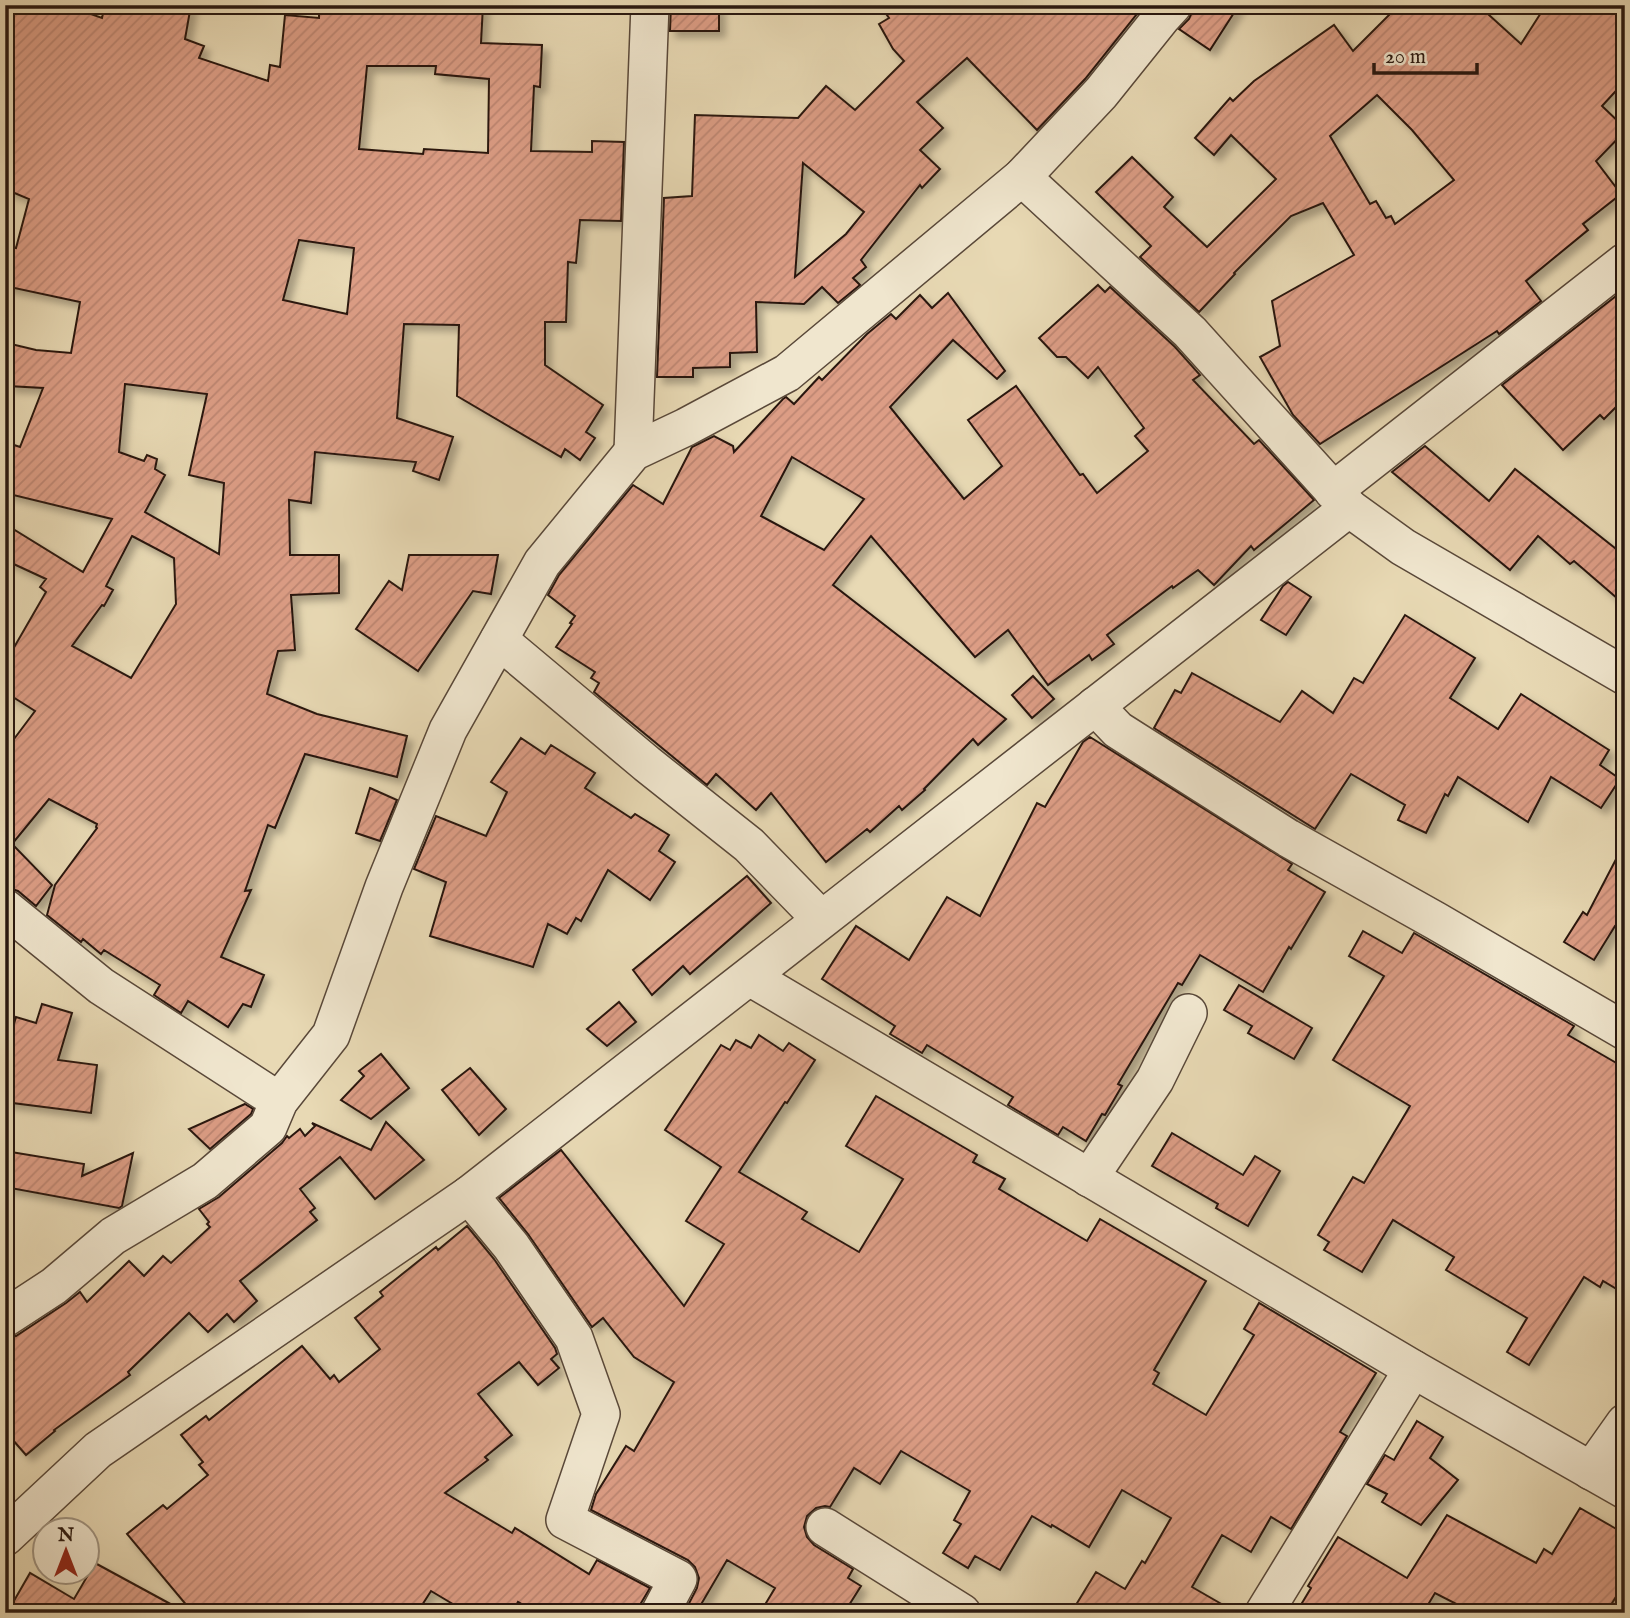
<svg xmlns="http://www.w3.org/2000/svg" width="1630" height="1618" font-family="'IM FELL English',serif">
	<defs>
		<pattern id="building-hatch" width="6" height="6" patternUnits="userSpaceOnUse" patternTransform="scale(1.75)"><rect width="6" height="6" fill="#dc9d85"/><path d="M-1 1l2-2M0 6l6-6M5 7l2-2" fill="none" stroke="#bd8672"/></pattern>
		<filter id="shadow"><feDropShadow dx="6" dy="6" stdDeviation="3.5" flood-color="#0004"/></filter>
	</defs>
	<rect width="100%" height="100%" fill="#e8d9b4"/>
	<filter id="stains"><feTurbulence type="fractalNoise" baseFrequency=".00286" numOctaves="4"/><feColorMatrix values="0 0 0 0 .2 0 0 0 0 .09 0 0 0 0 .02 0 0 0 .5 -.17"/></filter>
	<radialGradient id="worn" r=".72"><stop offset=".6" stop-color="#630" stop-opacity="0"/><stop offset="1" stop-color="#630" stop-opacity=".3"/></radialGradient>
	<g fill="url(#building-hatch)" stroke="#291810" stroke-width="2" fill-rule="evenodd" filter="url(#shadow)">
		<path d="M5,5H65L102,18L105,5H191L185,39L204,46L199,58L268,81L270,65L280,67L285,15L319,18V5H483L481,43L542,45L540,87L534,86L531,151L592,152V141L624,142L621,221L580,220L576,263L568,262L566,322H545V365L603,405L586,432L595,438L580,460L565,449L561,457L457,396L459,325L404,324L397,418L453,437L439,480L413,471L416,462L315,452L311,503L289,500L290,555H339V593L291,595L295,650L278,651L267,694L317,714L407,736L397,777L305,754L275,828L268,825L245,891L251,890L221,957L264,975L251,1007L243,1004L228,1027L188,1001L181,1013L154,995L160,985L104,950L101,954L83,939L81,942L47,915L55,885L97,828L96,827L97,824L49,799L12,844L52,885L36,906L18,891L5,887V751L35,711L5,692V663L46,592L40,587L46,579L5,560V524L83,572L112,519L5,493V442L20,447L43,388L8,386L11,344L36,350L71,353L80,302L5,286V246L16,248L29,199L5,189ZM367,66H436L435,74L489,79L488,153L424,149L423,154L359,149ZM299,240L354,248L347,314L283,300ZM125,384L207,394L189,475L224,483L219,554L145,512L165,475L155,469L157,459L147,455L144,461L119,452ZM132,536L174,558L176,604L131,678L72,646L102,605L104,606L113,590L106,586Z"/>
		<path d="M671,5H719V31H670Z"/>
		<path d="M880,5H1144L1085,79L1037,130L967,58L917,102L943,128L920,150L940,169L922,188L920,185L861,260L866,267L853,278L860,285L838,303L822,287L804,304L756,302L757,352L730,353V367L693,368V377H657L664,198L692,196L695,115L798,118L826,86L855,110L904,61L893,49L879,24L889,18ZM803,163L864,212L846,234L795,277Z"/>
		<path d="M1193,5H1239L1210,50L1179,29L1189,19L1193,10Z"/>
		<path d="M1399,5H1478L1521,44L1546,5H1625V81L1602,106L1625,128V131L1596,161L1621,194L1583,224L1588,230L1526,281L1541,301L1499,334L1497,331L1320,444L1293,415L1260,357L1280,346L1272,301L1354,255L1323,203L1291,216L1234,273L1235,274L1199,312L1140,257L1151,246L1096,192L1132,157L1173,197L1164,207L1207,247L1276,179L1231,135L1214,155L1195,138L1230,98L1233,101L1254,81L1334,25L1353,51ZM1377,95L1412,130L1454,180L1395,224L1391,216L1386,218L1376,201L1370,204L1330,136Z"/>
		<path d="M1098,285L1105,292L1110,287L1175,347L1200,375L1193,380L1254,444L1259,440L1314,500L1254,550L1251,546L1214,585L1198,570L1173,588L1172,586L1107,635L1114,644L1092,660L1089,655L1048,685L1008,630L975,657L871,536L833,585L1006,719L978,745L973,739L924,789L925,790L902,810L899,806L870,832L867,829L826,862L771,793L756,810L716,774L707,785L594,692L599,683L591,678L595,672L556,647L572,624L570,623L575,616L548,595L559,575L633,485L663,504L692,447L714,436L733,446L734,452L783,399L786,397L794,404L819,377L822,380L867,334L891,314L896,319L920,295L932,308L948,293L1005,371L997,379L953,340L890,407L964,499L1002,466L968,420L1016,386L1080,475L1083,474L1097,493L1148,451L1135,436L1144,428L1098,367L1088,378L1066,357H1057L1039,338ZM792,457L864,499L824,550L761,516Z"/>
		<path d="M1625,289V398L1604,419L1600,415L1563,450L1502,385Z"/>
		<path d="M1425,446L1489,501L1515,469L1625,556V605L1574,561L1570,564L1538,536L1510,570L1392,472Z"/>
		<path d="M409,555H498L491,594L473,591L418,671L356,629L389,581L402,590Z"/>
		<path d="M1288,582L1311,597L1286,635L1261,620L1283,586Z"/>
		<path d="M1405,615L1475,658L1450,698L1498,729L1521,694L1609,750L1600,765L1620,779L1601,808L1551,777L1528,822L1458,777L1448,796L1445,794L1426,833L1398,820L1405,805L1351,774L1315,829L1154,728L1175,690L1181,693L1192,673L1280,722L1302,691L1333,713L1354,678L1363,683Z"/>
		<path d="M1033,676L1054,699L1032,718L1012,695Z"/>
		<path d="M1090,737L1292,864L1288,870L1325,892L1291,949L1289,947L1263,992L1200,955L1182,985L1178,983L1118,1084L1122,1086L1105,1115L1102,1114L1086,1141L1063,1127L1058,1135L1008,1105L1013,1097L927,1045L922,1053L890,1034L895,1026L822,979L856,926L909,960L947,897L980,916L1037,803L1045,807L1083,742Z"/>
		<path d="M521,738L545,754L551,745L595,773L585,788L631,818L635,814L669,835L659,851L675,862L650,900L608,870L581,921L576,918L567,934L548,924L533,967L430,936L446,882L414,869L436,816L486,836L507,792L491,782Z"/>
		<path d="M370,788L397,800L380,841L356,833Z"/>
		<path d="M1625,842V931L1615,926L1594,960L1564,942L1583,912L1587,915Z"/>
		<path d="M747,876L771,903L690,974L683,966L652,995L633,970Z"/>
		<path d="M1363,931L1402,953L1414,933L1574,1026L1568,1035L1625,1068V1294L1603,1281L1600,1287L1584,1277L1529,1365L1507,1352L1527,1318L1446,1270L1454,1257L1393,1220L1362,1272L1324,1250L1329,1242L1318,1235L1353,1177L1364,1183L1410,1106L1333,1060L1384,976L1349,956Z"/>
		<path d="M1239,985L1312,1028L1294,1059L1248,1033L1252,1026L1224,1010Z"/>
		<path d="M619,1002L636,1022L607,1046L587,1029Z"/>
		<path d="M42,1004L72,1013L58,1060L97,1065L91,1113L5,1102V1055L16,1017L36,1023Z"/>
		<path d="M759,1035L783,1051L789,1043L815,1060L787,1103L785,1102L739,1172L807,1212L802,1219L859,1252L903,1179L846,1146L876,1096L977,1155L973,1162L1005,1179L999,1189L1087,1241L1100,1219L1206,1281L1154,1370L1159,1373L1153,1384L1206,1415L1254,1335L1244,1329L1259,1303L1376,1373L1340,1432L1347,1436L1291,1529L1271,1517L1251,1552L1222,1535L1192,1587L1237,1613H1071L1096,1572L1125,1589L1142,1561L1145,1563L1171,1518L1122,1490L1089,1547L1052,1525L1051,1527L1032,1516L1000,1570L975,1556L968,1568L943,1553L961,1524L954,1520L970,1491L901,1451L880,1484L854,1468L830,1507L825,1506L816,1508L807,1516L804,1527L807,1537L814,1545L853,1569L848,1578L861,1586L844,1613H760L775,1588L727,1560L696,1613H684L697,1588L699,1578L695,1567L688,1560L591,1510L596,1494L626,1446L634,1451L674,1382L634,1357L603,1318L592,1327L528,1234L499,1198L561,1150L684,1306L724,1244L686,1221L721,1167L665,1130L721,1045L730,1050L736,1040L751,1048Z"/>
		<path d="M381,1054L409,1088L371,1119L341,1100L364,1076L359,1071Z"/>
		<path d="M470,1068L506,1109L479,1135L442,1090Z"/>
		<path d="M245,1104L253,1109L251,1114L210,1149L189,1129Z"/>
		<path d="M386,1122L424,1160L375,1199L340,1157L300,1189L315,1208L310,1212L317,1220L240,1281L257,1301L234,1322L227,1314L208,1332L189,1313L128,1372L130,1375L54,1430L55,1431L26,1455L5,1431V1339L16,1336L66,1303L80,1292L87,1302L129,1261L144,1276L163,1256L171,1263L210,1227L207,1224L209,1222L199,1209L219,1197L282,1143L287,1136L289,1138L300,1129L305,1136L315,1126L312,1123L371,1150Z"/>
		<path d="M1172,1133L1243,1175L1255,1156L1280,1171L1248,1226L1216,1208L1218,1204L1152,1166Z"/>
		<path d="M5,1151L84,1164L82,1176L133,1153L122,1206L119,1208L5,1187Z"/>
		<path d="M467,1226L494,1259L555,1348L557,1354L551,1359L559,1368L538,1385L519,1362L478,1394L512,1435L485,1457L488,1460L445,1493L512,1533L515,1528L589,1574L597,1560L650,1588L641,1603L639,1613H537L518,1602L512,1613H468L431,1591L417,1613H193L127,1534L163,1505L167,1509L208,1475L199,1465L203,1462L181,1435L206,1416L209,1420L302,1346L330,1379L334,1375L339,1382L380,1349L355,1318L383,1296L380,1292L436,1247L438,1250Z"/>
		<path d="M1417,1421L1443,1437L1430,1458L1458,1480L1421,1525L1382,1502L1387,1494L1367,1484L1385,1455L1394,1460Z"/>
		<path d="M1580,1508L1625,1534V1582L1606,1613H1474L1435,1593L1423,1613H1296L1311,1588L1308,1586L1338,1537L1407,1578L1447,1515L1536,1563L1544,1549L1552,1554Z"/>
		<path d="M95,1563L187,1613H7L30,1573L74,1599Z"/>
	</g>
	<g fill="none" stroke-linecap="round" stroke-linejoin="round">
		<g stroke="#594839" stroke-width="40">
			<g id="minor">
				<path d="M1022,177L1190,332L1349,508"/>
				<path d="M633,452L650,5"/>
				<path d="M1333,491L1625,262"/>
				<path d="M499,640L647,764L749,845L821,919"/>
				<path d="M1095,706L1118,730L1288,838L1436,921L1625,1031"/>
				<path d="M5,908L101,986L279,1101"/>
				<path d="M750,977L1413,1369L1625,1490"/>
				<path d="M1089,1178L1155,1080L1188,1013"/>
				<path d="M469,1195L511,1246L574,1338L601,1414L565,1520L678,1579L660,1613"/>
				<path d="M5,1318L54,1286L113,1236L205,1181L268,1127L279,1101L331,1035L384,887L448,730L542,563L633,452L686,427L787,373L1022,177L1101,93L1162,17L1173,5"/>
				<path d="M1591,1471L1625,1423"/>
				<path d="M825,1527L962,1613"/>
				<path d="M5,1537L98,1450L469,1195L1349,508L1403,547L1625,676"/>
				<path d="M1264,1613L1413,1369"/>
			</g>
		</g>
		<use href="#minor" stroke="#f0e6ce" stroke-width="37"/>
	</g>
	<rect width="1630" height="1618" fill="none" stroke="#e8d9b4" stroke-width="28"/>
	<rect x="7" y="7" width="1616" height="1604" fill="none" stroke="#291810" stroke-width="3.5"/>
	<rect x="14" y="14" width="1602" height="1590" fill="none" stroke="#291810" stroke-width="2"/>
	<g transform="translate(66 1551)"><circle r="33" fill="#f0e6ce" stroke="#a09482" stroke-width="2"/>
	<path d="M0-5L12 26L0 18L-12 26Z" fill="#8f2418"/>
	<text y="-10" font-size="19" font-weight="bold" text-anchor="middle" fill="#291810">N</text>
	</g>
	<path d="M1374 63v10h103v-10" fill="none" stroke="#291810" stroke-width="3.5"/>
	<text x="1385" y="63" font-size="21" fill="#291810" stroke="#f0e6ce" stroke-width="5" paint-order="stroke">20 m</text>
	<rect width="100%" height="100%" filter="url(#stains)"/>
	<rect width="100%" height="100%" fill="url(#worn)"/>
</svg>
